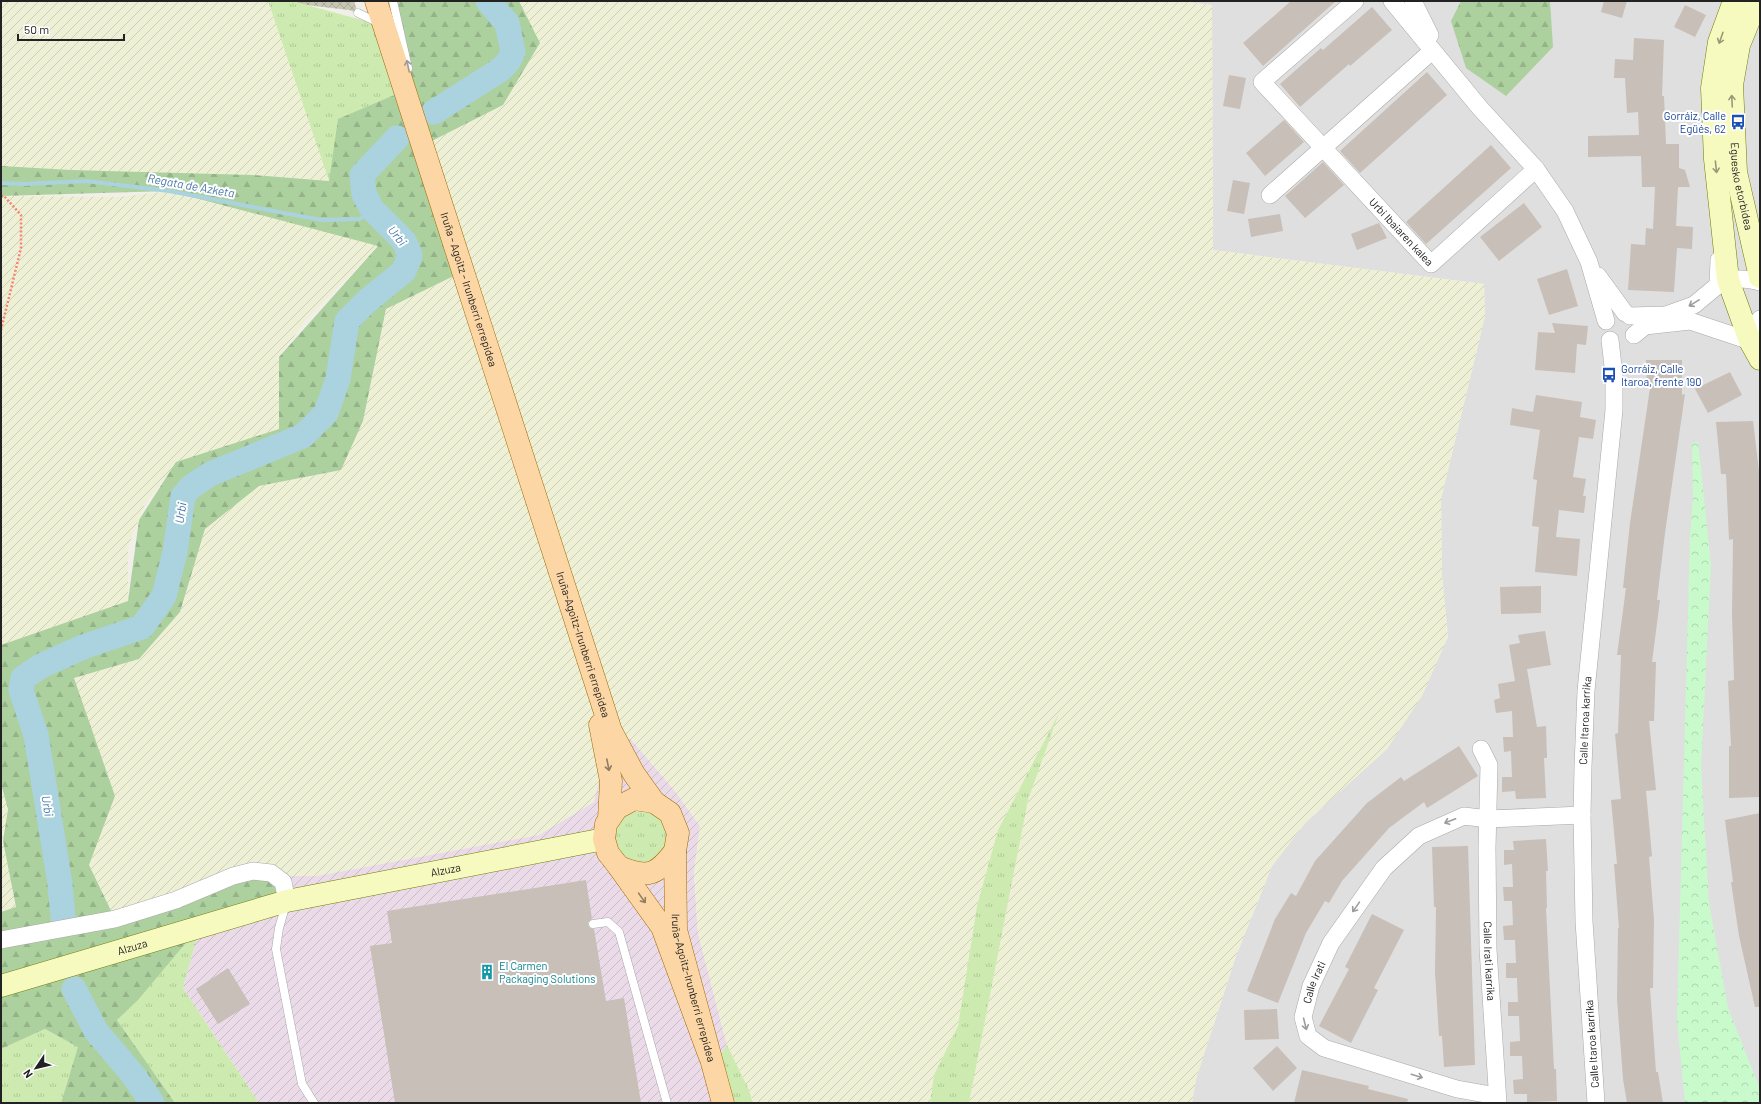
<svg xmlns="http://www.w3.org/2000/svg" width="1761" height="1104" font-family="Barlow,sans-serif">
	<defs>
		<pattern id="industrial-furrows" width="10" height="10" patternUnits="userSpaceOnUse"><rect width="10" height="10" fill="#ebdbe8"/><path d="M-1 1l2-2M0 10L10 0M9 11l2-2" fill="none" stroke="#c9bcc7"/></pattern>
		<pattern id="construction-cross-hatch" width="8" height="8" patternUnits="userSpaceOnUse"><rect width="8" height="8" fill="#c7c7b4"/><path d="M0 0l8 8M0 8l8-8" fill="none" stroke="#abab9a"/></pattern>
		<pattern id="farmland-furrows" width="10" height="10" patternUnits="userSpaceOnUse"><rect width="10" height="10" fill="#eef0d5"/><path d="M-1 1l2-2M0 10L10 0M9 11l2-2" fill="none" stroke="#ccceb7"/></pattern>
		<pattern id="grass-tufts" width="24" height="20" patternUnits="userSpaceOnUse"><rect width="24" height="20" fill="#cdebb0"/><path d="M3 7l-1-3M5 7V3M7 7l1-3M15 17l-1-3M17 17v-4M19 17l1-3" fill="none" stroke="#b0c997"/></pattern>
		<pattern id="forest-firs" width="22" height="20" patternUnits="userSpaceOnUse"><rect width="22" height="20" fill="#add19e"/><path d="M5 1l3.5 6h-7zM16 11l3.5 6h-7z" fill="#95b388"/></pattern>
		<pattern id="park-crowns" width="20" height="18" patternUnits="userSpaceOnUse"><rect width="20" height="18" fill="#c8facc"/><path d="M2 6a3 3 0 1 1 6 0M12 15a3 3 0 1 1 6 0" fill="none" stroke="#acd6af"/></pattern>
	</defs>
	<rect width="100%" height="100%" fill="#f2efe9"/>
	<path fill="#e0dfdf" d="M1178,1H1760V1103H1192L1196,1079L1236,956L1272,866L1305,823L1387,749L1448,637L1442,575L1441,499L1485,316L1484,284L1213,250L1212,5Z"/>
	<path fill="url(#industrial-furrows)" d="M630,738L675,791L700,826L694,873L698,933L727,1045L720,1055L735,1103H259L183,988L200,926L271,873L606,751Z"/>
	<path fill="url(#construction-cross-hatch)" d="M292,1H354L358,13L349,10L306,5Z"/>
	<g fill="url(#farmland-furrows)">
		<path d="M1,1H268L329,181L253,175L1,169Z"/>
		<path d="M519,1H1178L1212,5L1213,250L1484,284L1485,316L1441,499L1442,575L1448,637L1422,696L1387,749L1305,823L1272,866L1236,956L1196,1079L1192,1103H969L1028,800L1057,717L998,830L977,906L958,1026L934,1075L930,1103H753L749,1090L727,1045L698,933L694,873L700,826L675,791L630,738L606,751L594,802L539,835L317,876H233L115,919L89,865L115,796L74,678L139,659L180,612L205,529L235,502L259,486L341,470L363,421L386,309L464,271L424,145L503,105L540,43Z"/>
		<path d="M169,191L321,220L378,246L305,321L279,357V429L177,462L144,506L128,547V601L1,646V196L119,197Z"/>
		<path d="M1,765L10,791L3,841L16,907L1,912Z"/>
	</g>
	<g fill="url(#grass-tufts)">
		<path d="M268,1H292L384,26L381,1H413L434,112L329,181Z"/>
		<path d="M1059,713L1028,800L969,1103H930L934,1075L958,1026L977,906L998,830Z"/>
		<circle cx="641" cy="837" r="26"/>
		<path d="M200,926L183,988L259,1103H175L117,1020Z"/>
		<path d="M45,1029L79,1047L61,1103H1V1049Z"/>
		<path d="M727,1045L749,1090L753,1103H735L720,1055Z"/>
	</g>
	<g fill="url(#forest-firs)">
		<path d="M391,1H519L540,43L503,105L424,145L464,271L386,309L363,421L341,470L259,486L205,529L180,612L139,659L74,678L115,796L89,865L115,919L271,873L287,901L200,926L138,1000L117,1020L175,1103H61L78,1047L45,1029L1,1049V912L16,907L3,841L8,809L1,784V645L128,601L139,520L176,462L279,429V357L378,246L169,191L1,196V166L71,170L253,175L329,181L338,119L406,90Z"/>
		<path d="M1461,1H1550L1553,47L1506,96L1466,68L1451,21Z"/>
	</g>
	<path fill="url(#park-crowns)" d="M1698,442L1711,565L1701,767L1709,903L1728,1008L1760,1089V1103H1685L1677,1020L1690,537L1693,496L1692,443Z"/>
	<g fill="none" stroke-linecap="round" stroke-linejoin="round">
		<path stroke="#aad3df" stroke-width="4" d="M1,183L24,184L86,181L169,191L321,220L360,219L372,209"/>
		<g stroke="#aad3df" stroke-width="25">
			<path d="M434,112L500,70L508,62L513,52L507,23L488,1"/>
			<path d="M63,917L60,884L36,735L21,690L23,678L41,666L83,647L142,627L164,596L175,552L183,496L191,487L210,474L303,436L326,413L338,379L347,321L367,301L404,271L410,255L404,241L372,209L364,194L362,175L397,138"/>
			<path d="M74,989L96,1031L134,1076L152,1103"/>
		</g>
	</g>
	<g fill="#c7bfb8">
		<path d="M1291,1H1336L1263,66L1243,43Z"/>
		<path d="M1604,1H1627L1622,18L1601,12Z"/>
		<path d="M1685,5L1706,15L1695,37L1674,27Z"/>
		<path d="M1372,7L1392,30L1350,66L1349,64L1300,107L1280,84L1321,48L1323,50Z"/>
		<path d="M1634,38L1664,40L1662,96H1664L1666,144H1679V168L1685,170L1690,187H1678L1676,226L1693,227L1692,249L1677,248L1674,292L1628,290L1631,244L1645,245L1646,228L1653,229L1655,187H1642L1641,156L1588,157V136L1639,135L1638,112L1627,113L1625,78H1614L1615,59L1633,60Z"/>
		<path d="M1427,72L1447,95L1360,173L1340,151Z"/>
		<path d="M1229,75L1246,78L1240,109L1223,106Z"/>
		<path d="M1284,120L1304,142L1265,176L1246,153Z"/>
		<path d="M1491,145L1511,168L1426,244L1406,222Z"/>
		<path d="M1323,162L1344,185L1305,218L1285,196Z"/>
		<path d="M1233,180L1250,183L1244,214L1227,211Z"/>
		<path d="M1524,203L1542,227L1499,261L1480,237Z"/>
		<path d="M1280,214L1283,231L1251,237L1248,219Z"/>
		<path d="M1379,223L1387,238L1357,250L1351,234Z"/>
		<path d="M1567,269L1578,306L1549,315L1537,279Z"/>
		<path d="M1552,323L1588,326L1586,345L1577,344L1575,373L1535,370L1538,332L1555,333Z"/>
		<path d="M1646,360H1682V395L1685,394L1665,533L1657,600H1660L1652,662H1656L1654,721H1649L1656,790L1646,791L1652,856L1649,857L1654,920L1653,988H1650L1656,1072H1658L1663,1103H1627L1623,1079L1617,999L1618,928H1619L1614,864H1617L1611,800L1621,799L1615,734L1618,733L1621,655H1617L1626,588H1623L1630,523L1650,388H1647Z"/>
		<path d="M1730,372L1742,395L1708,413L1695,389Z"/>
		<path d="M1536,395L1582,402L1580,417L1596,420L1593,439L1579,437L1573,477L1586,479L1583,496H1586L1584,513L1559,510L1556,537L1580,539L1577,576L1535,572L1539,527L1532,526L1537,480L1533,479L1540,430L1510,425L1512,408L1533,412Z"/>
		<path d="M1753,421L1760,480V797L1729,798V746H1731L1728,681L1734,680L1732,614L1733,539L1729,540L1726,474H1721L1716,422Z"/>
		<path d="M1541,586V613L1501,614L1500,587Z"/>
		<path d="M1545,631L1551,665L1527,669L1537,727L1546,726L1547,758H1544L1546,798L1516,799L1515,791L1502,792V777H1512L1511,751L1504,752L1503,737H1513L1512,711L1496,713L1494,700L1500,698L1498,684L1515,681L1509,645L1520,643L1518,635Z"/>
		<path d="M1459,746L1478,776L1427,808L1424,802L1389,828L1366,854L1342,881L1329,903L1325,901L1306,933L1278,1003L1247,991L1275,919L1291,893L1296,896L1315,861L1367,803L1401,777L1404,781Z"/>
		<path d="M1760,813V1007H1755L1739,936L1731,882H1733L1725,820Z"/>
		<path d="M1546,839L1548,871H1546L1547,908H1546L1554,1069H1556L1557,1101L1527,1102V1094H1514L1513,1080L1523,1079L1522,1056H1510V1042L1520,1041L1519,1016H1508V1002H1518L1517,978H1506V963H1516L1515,940H1504L1503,926L1513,925L1512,901H1504L1503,887H1513L1512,864L1504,865V850H1514L1513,841Z"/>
		<path d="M1468,846L1475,1065L1444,1067L1442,1036H1439L1435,972L1436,907H1434L1432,847Z"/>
		<path d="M586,880L592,919L588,922V925L591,929H594L606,1001L624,998L641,1103H395L370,946L392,943L387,911Z"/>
		<path d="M1372,914L1404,930L1374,988L1378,990L1351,1043L1319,1026L1349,969L1345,967Z"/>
		<path d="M228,968L250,1004L218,1024L196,989Z"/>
		<path d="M1277,1009L1279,1039L1245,1040L1244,1010Z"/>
		<path d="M1277,1046L1297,1068L1273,1091L1253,1068Z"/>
		<path d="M1302,1070L1369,1086L1368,1089L1408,1099L1407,1103H1294Z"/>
	</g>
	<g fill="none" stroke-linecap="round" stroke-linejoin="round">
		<g stroke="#a9a9a9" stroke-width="9">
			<g id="lane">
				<path d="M393,1L408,68"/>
				<path d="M358,13L379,23"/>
				<path d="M286,904L279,928L276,949L302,1084L314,1103"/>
				<path d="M593,924L608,922L619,932L667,1103"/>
			</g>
		</g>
		<g stroke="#a9a9a9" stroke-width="18">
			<g id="street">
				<path id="s1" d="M1355,1L1262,82L1431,264L1536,169"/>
				<path d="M1392,1L1480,108L1536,169L1565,211L1589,262L1606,321"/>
				<path d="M1413,1L1430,35"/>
				<path d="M1270,195L1432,51"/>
				<path d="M1598,276L1625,313"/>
				<path d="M1718,285C1732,277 1745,278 1760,282"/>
				<path d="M1630,316L1666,315L1694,305L1718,285L1719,260"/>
				<path d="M1747,333L1760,319"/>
				<path d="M1634,335L1645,326L1690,321L1750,341"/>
				<path id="s2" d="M1481,749L1489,765L1487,848L1488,949L1498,1103"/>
				<path d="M1,940L115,919L176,900L233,876L253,871L271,873L283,882L287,901"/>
				<path id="s3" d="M1497,1096L1457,1089L1324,1048L1308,1036L1303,1017L1311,986L1331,943L1384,868L1419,836L1464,816L1488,819L1582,815"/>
				<path id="s4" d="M1596,1103L1584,921L1582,815L1583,767L1586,691L1614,410V375L1610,340"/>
			</g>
		</g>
		<g stroke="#707d05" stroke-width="23">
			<g id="secondary">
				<path d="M1734,1L1719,42L1712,88L1715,159L1728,280L1750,341L1760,359"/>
				<path id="s5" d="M1757,1L1739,45L1732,85L1736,172L1760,277"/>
				<path id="s6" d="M1,986L287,901L604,839"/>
			</g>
		</g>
		<g stroke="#a06b00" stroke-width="23">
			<g id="primary">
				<path id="s7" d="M376,1L611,731L634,774L654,802"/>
				<path d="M600,725L611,781L609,819"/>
				<path d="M619,867C648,879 657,875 675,851"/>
				<path id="s8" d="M710,1057L662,927L619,867L608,853L604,839L606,824L617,808L634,799L654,802L670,813L678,833L675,851L676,930L723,1103"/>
			</g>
		</g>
		<path stroke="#fa8072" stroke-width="2.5" stroke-dasharray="2 2" stroke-linecap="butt" d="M1,196H4L21,215V248L1,330"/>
		<use href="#lane" stroke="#fff" stroke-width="8"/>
		<use href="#street" stroke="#fff" stroke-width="17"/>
		<use href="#secondary" stroke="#f7fabf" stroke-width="22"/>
		<use href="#primary" stroke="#fcd6a4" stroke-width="22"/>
	</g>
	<defs><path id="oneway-shaft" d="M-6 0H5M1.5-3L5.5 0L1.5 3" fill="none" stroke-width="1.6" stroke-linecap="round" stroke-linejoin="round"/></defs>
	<g stroke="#979978">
		<use href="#oneway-shaft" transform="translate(1721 38) rotate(109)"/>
		<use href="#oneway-shaft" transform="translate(1732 101) rotate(-93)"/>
		<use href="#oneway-shaft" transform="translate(1716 167) rotate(84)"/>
	</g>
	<g stroke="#9c9c9c">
		<use href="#oneway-shaft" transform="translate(408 66) rotate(-101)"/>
		<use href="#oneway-shaft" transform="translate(1694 303) rotate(149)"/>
		<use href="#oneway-shaft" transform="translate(1450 821) rotate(159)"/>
		<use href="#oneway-shaft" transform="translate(1356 907) rotate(125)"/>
		<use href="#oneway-shaft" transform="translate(1305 1024) rotate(76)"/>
		<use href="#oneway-shaft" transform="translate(1417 1076) rotate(17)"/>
	</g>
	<g stroke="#8f7c63">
		<use href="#oneway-shaft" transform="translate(608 765) rotate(79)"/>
		<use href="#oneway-shaft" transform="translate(642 898) rotate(55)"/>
	</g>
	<defs>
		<g id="bus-bare" transform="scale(1.2)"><path d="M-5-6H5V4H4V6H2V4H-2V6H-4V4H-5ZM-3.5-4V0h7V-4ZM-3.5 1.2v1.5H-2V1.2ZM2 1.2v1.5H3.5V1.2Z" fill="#1a4fb4" stroke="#fff" stroke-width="2.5" paint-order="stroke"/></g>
		<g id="building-bare" transform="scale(1.2)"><path d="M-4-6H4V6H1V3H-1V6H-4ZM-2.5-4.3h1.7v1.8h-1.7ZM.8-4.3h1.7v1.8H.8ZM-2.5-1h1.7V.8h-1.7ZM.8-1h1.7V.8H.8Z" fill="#0f9aa8" stroke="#fff" stroke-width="2.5" paint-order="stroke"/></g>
	</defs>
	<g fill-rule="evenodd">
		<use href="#bus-bare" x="1738" y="122"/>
		<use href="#bus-bare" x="1609" y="375"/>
		<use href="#building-bare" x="487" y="972"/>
	</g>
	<g text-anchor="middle" stroke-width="4" stroke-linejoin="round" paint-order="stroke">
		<g font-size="11" fill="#164399" stroke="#fff" text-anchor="end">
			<text x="1726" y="120">Gorráiz, Calle<tspan x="1726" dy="13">Egüés, 62</tspan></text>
			<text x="1621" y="373" text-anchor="start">Gorráiz, Calle<tspan x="1621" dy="13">Itaroa, frente 190</tspan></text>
		</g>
		<g font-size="11" fill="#222" stroke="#fff">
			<text dy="4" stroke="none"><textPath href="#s5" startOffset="190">Eguesko etorbidea</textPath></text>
			<text dy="4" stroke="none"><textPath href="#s1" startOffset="328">Urbi Ibaiaren kalea</textPath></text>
			<text dy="4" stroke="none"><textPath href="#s7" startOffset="303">Iruña - Agoitz - Irunberri errepidea</textPath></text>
			<text dy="4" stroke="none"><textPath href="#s7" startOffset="676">Iruña-Agoitz-Irunberri errepidea</textPath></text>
			<text dy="4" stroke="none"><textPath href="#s4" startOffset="383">Calle Itaroa karrika</textPath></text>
			<text dy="4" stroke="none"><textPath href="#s6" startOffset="460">Alzuza</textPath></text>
			<text dy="4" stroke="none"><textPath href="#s6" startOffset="137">Alzuza</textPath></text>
			<text dy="4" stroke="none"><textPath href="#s2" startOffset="214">Calle Irati karrika</textPath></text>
			<text dy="4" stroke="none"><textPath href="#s8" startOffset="517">Iruña-Agoitz-Irunberri errepidea</textPath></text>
			<text dy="4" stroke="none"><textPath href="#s3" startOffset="256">Calle Irati</textPath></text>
			<text transform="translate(1592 1044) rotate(-94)" y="4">Calle Itaroa karrika</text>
		</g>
		<g font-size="11" fill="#0d838f" stroke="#fff" text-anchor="start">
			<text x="499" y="970">El Carmen<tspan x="499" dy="13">Packaging Solutions</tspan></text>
		</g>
		<g font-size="12" font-style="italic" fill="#4a7aab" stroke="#fff">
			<text transform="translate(191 186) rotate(10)" y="4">Regata de Azketa</text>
			<text transform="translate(397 236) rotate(51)" y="4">Urbi</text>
			<text transform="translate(181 513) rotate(-82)" y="4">Urbi</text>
			<text transform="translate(47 806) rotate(81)" y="4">Urbi</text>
		</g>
	</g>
	<rect width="1761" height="1104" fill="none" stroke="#222222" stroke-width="4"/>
	<g transform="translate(36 1068) rotate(235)" stroke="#ffffff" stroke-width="3" paint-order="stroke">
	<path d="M0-3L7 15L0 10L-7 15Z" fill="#222222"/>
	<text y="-6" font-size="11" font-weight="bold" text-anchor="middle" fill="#222222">N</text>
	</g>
	<path d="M18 34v6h106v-6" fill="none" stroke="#222222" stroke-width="2"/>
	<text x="24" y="34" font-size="12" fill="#222222" stroke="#ffffff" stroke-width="3" paint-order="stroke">50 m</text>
</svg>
